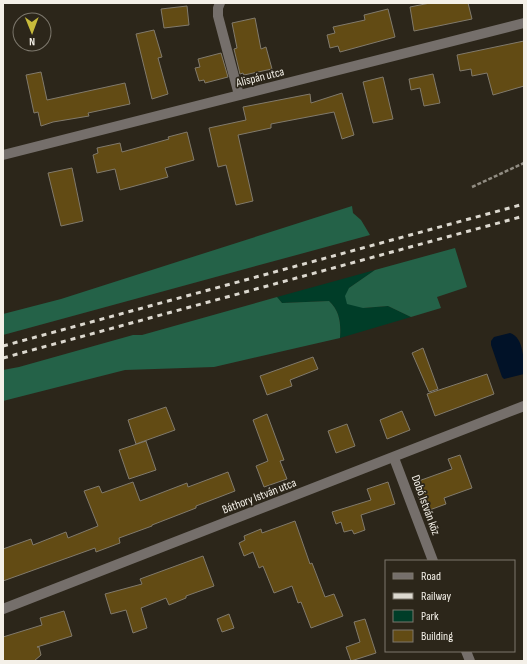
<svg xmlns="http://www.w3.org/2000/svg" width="527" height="664" font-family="'Sofia Sans Condensed',sans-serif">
	<rect width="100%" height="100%" fill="#2c261a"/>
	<path fill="#003d28" d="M375,270L349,288L363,308L388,306L411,317L340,338C341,324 340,311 329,301L282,303L277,297Z"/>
	<g fill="#246248">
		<path d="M352,206L353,213L361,220L370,235L3,335V314L61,299Z"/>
		<path d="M455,248L467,287L437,297L441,308L411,317L388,306L363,308L347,304L345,296L349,288L375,270Z"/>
		<path d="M277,297L282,303L329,301C340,311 341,324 340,338L214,367L125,370L3,401V370L19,367L133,335H142Z"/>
	</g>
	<path fill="#011228" d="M510,333C524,337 524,362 524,374L504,379L502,377L491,345V341L494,337Z"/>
	<g fill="#624b14" stroke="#817a6c">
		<path d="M430,3H468L472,19L414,31L410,7Z"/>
		<path d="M187,6L189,25L164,28L161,9Z"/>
		<path d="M388,9L395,37L340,52L338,46L330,48L327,35L335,33L333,27L365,20L364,15Z"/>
		<path d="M255,18L261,49L266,47L272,69L244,75L243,73L240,74L234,49L237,48L232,23Z"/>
		<path d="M154,30L162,57L158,58L168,94L152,99L136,34Z"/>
		<path d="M524,41V86L493,95L487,73L472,76L471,69L460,71L457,55Z"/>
		<path d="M221,53L228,77L205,83L204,80L199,81L195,68L200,67L198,59Z"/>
		<path d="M41,72L47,100L125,83L130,104L88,113L89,116L53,122L41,126L38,112L34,113L26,75Z"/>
		<path d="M433,74L440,103L424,106L420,88L411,90L409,79Z"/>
		<path d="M383,77L393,119L373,123L363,82Z"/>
		<path d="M342,93L354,135L342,139L334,112L271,124V128L238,135L253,201L236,205L226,165L218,167L209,128L246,120L243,107L310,94L311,103Z"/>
		<path d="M187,132L194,160L165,168L168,177L120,190L115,169L97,173L93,155L98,153L97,148L120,143L122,152L169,139L168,137Z"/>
		<path d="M72,168L83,221L61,226L48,173Z"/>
		<path d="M423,348L438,389L429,392L412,353Z"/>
		<path d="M313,357L318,369L290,380L292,386L267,395L260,376Z"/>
		<path d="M487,374L494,394L435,416L427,394Z"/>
		<path d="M166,407L175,430L136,444L128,420Z"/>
		<path d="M402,411L410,430L387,439L380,420Z"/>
		<path d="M267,414L284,460L280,461L287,479L264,487L256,466L268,461L253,420Z"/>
		<path d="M347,424L355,446L336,453L328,431Z"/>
		<path d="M146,441L156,470L129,479L119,450Z"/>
		<path d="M460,455L472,488L444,498L446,504L424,512L413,483L452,469L448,459Z"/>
		<path d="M228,472L235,491L196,506V508L152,525V526L119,538L120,543L96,552L95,548L3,581V549L31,539L33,545L66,532L68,538L98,526L84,491L99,486L102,493L133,482L140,501L187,483L188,487Z"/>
		<path d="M388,482L395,504L361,515L365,530L354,534L352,530L344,532L341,522L336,524L332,512L371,500L367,489Z"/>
		<path d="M295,521L310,564L312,563L325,597L334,594L343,616L311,628L301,602L298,603L292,586L274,593L263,566L259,568L253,552L244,556L239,543L245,540L244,536L261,529L262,533Z"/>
		<path d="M203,556L214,586L186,596V598L169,605L166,598L141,608L147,628L133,633L126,610L111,614L105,594L142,584L140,579Z"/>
		<path d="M64,611L72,636L37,647H39L41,655L34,661H3V637L42,625L40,618Z"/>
		<path d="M229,614L234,628L222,632L217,619Z"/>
		<path d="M365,619L376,653L351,661L346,647L360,642L354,622Z"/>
	</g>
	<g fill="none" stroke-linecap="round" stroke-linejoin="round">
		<path stroke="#918c82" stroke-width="2.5" stroke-dasharray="4 2" stroke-linecap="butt" d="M472,187L524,163"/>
		<g stroke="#756f6b" stroke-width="10">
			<path d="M220,3L218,8V16L239,95"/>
			<path d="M3,155L524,23"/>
			<path d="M394,458L433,561"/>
			<path d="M3,609L524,406"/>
			<path d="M466,651L470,661"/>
		</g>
		<g stroke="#dcd8cf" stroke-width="3" stroke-dasharray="5 5" stroke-linecap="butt">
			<path d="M3,346L524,204"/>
			<path d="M3,358L524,216"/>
		</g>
	</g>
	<g text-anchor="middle" stroke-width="3.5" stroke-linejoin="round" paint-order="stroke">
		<g font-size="12" fill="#f4f0e8" stroke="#2c261a">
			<text transform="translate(260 77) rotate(-14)" y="4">Alispán utca</text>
			<text transform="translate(259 496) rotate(-21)" y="4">Báthory István utca</text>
			<text transform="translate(426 505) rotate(70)" y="4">Dobó István köz</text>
		</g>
	</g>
	<rect width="527" height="664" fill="none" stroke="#f4f0e8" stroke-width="8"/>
	<rect x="385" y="560" width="130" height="92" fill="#2c261a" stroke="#7c776c"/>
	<rect x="393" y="573" width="20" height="6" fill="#756f6b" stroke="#7c776c"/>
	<text x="421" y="580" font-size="12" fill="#f4f0e8">Road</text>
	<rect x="393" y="593" width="20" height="6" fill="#dcd8cf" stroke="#7c776c"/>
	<text x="421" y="600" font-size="12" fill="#f4f0e8">Railway</text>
	<rect x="393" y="610" width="20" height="12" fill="#003d28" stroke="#7c776c"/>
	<text x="421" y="620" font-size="12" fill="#f4f0e8">Park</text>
	<rect x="393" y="630" width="20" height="12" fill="#624b14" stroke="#7c776c"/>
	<text x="421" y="640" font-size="12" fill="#f4f0e8">Building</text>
	<g transform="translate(32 32) rotate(179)"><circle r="19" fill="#2c261a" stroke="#7c776c"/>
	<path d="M0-3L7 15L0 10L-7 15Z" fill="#c8bb3b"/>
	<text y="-6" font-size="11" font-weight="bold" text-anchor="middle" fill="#f4f0e8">N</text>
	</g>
</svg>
